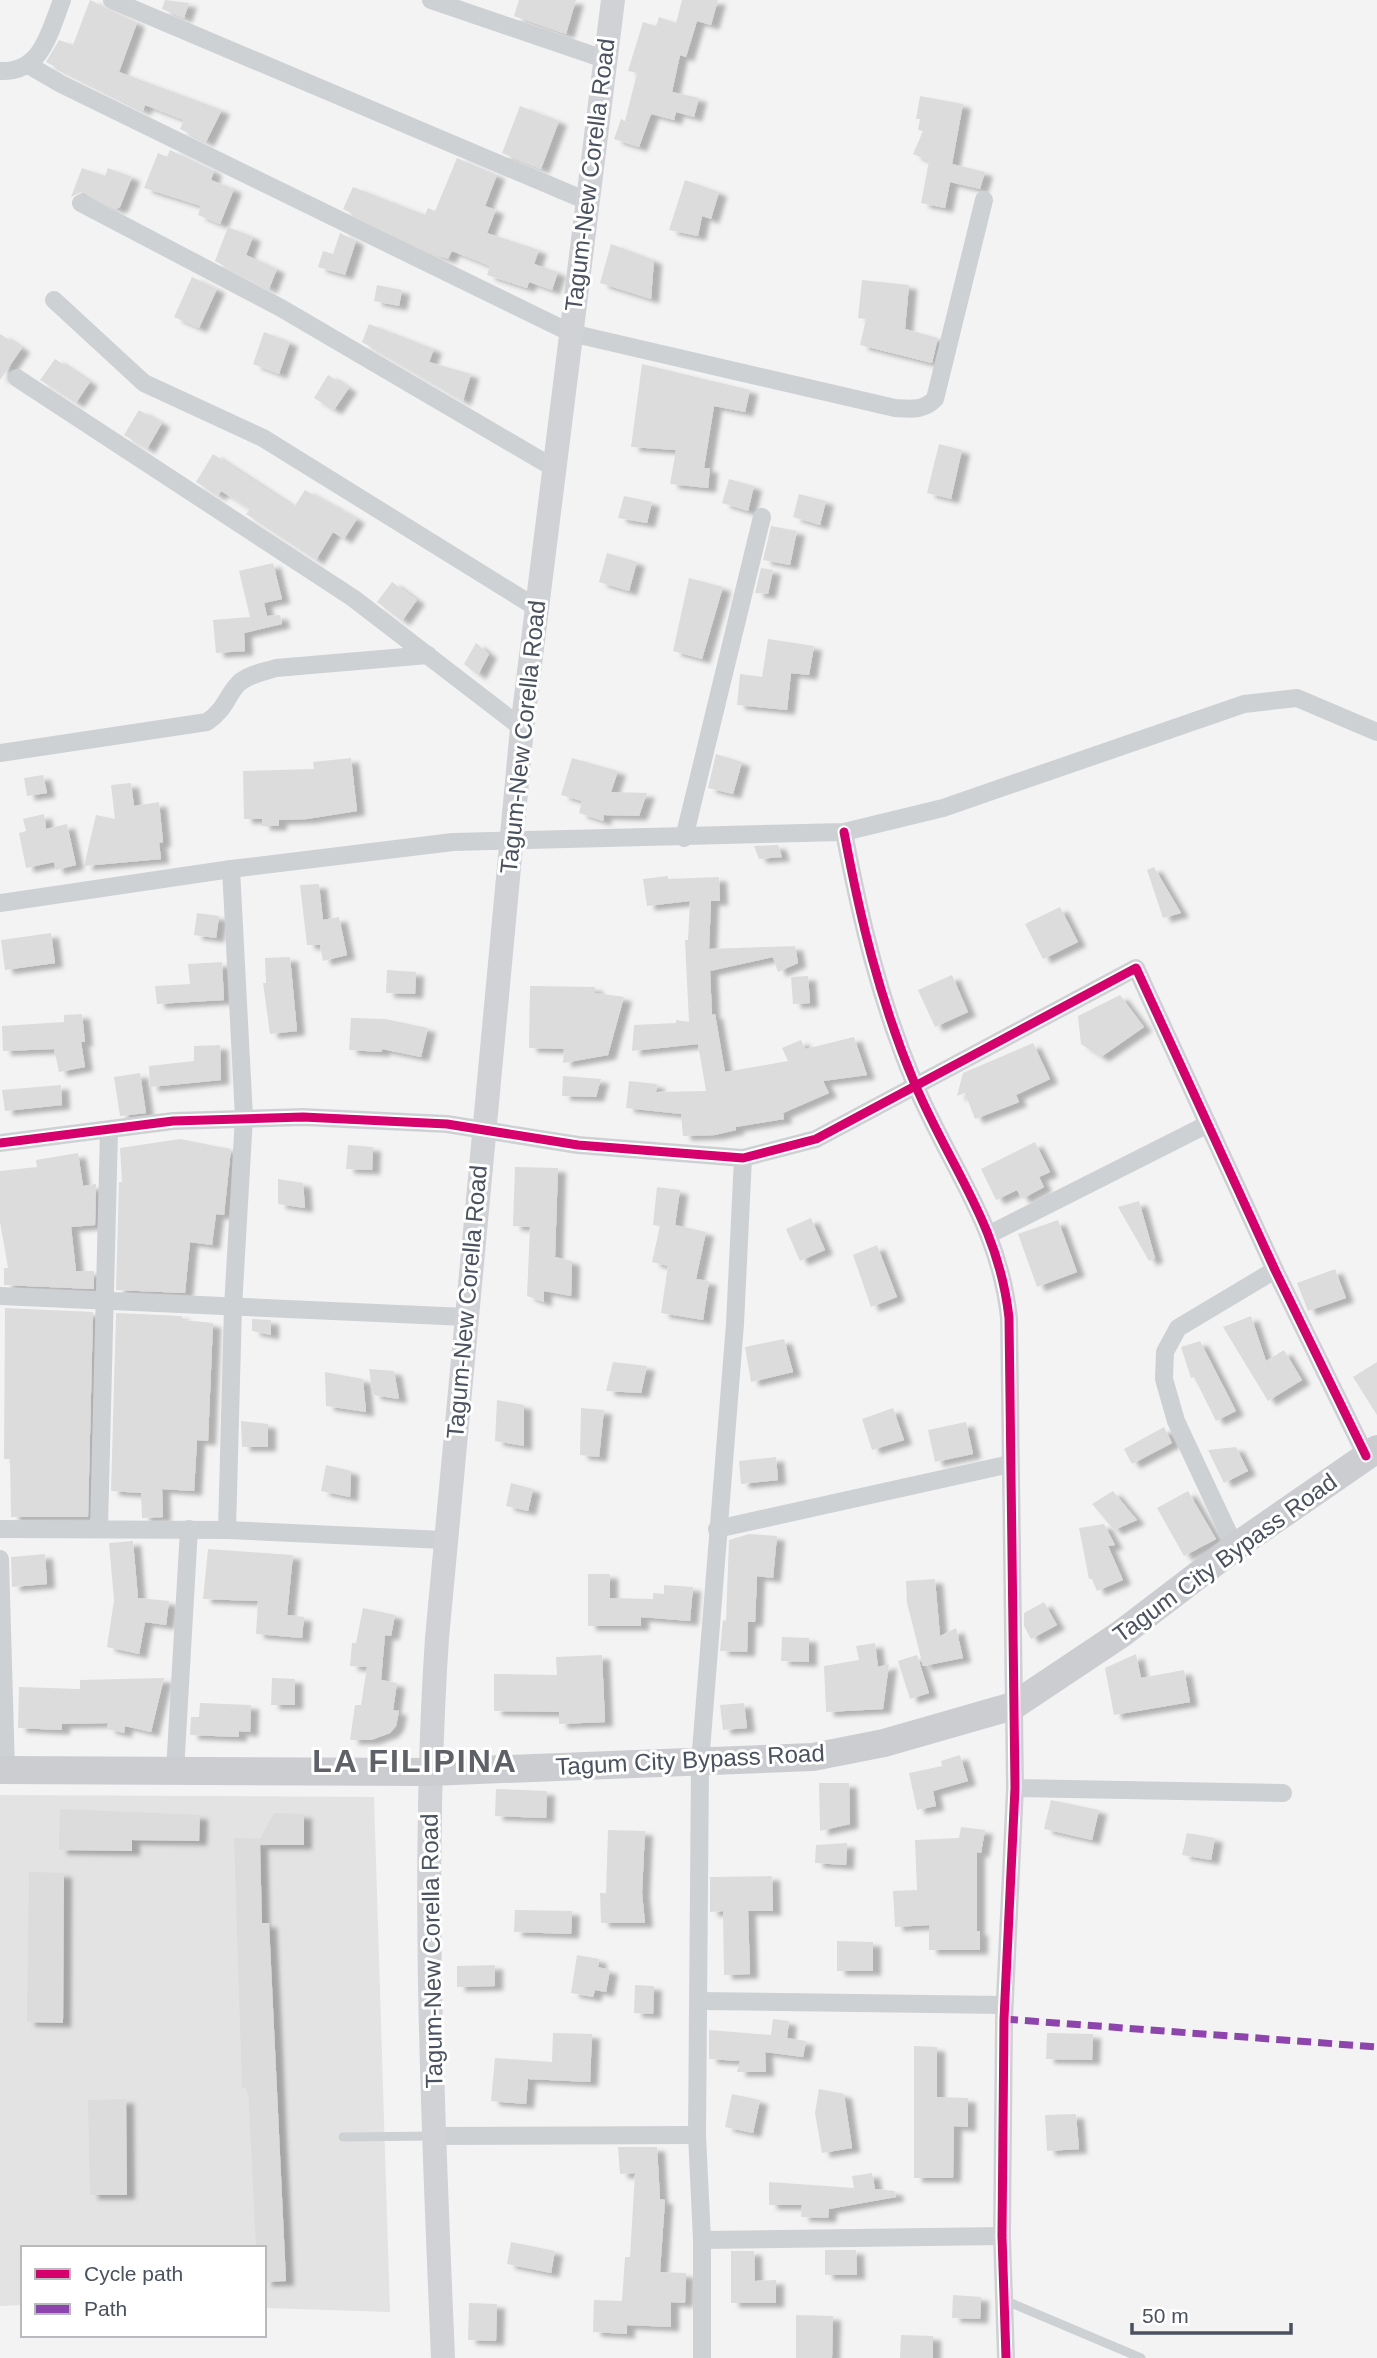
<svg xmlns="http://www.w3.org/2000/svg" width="1377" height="2358" font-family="Arial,sans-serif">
	<defs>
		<filter id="shadow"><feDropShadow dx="8" dy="4.5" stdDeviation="2" flood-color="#0004"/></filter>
	</defs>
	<rect width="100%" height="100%" fill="#f3f3f3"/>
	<path fill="#e4e3e4" d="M0,1795L374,1797L390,2312L264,2308V2248H23V2305L0,2306Z"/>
	<g fill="#dcdcdd" filter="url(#shadow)">
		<path d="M90,0L137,23L119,72L222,110L206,142L180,129L184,120L145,105L143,111L46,62L59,40L73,45Z"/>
		<path d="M165,0L189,3L184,18L162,9Z"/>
		<path d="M519,0H576L566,34L514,16Z"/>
		<path d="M682,0H718L711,25L697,21L686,57L680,55L672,92L699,98L694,117L676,112L674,120L651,114L639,147L614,139L621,119L625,121L637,73L628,71L643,22L656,26L659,17L676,23Z"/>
		<path d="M920,96L963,104L952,164L985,172L980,189L950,182L945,208L921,203L929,161L913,154L923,131L918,130L920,119H916Z"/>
		<path d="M520,106L559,121L541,169L502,153Z"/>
		<path d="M170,150L214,171L211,180L234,189L220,224L198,215L201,206L144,188L158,153L167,157Z"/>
		<path d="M457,158L497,175L485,206L496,210L487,233L539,250L534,264L558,272L552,290L529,282L527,288L487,275L490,266L452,251L448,259L436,255L343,209L353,187L425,215L428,208L435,211Z"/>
		<path d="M82,168L105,176L108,168L132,177L120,207L116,209L81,192L71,197Z"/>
		<path d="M685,180L719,192L711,219L702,216L698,236L669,230Z"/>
		<path d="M228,227L253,237L246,255L277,269L269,289L215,261Z"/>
		<path d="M340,233L356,241L345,275L318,267L323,251L333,254Z"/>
		<path d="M611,244L654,260L651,299L600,283Z"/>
		<path d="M192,277L217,289L199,328L174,317Z"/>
		<path d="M862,280L909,285L905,329L938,338L932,363L860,345L866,319L858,318Z"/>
		<path d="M377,285L402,290L399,306L374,301Z"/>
		<path d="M369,324L434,349L429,362L471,374L463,401L362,342Z"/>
		<path d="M264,332L290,342L279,374L253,364Z"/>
		<path d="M0,334L22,348L0,380Z"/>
		<path d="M55,359L90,382L76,403L40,380Z"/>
		<path d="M642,364L750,390L745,412L714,406L704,468H710L708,488L670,484L676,450L631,447Z"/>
		<path d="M328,375L349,388L334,410L314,398Z"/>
		<path d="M139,410L162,423L147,449L124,435Z"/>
		<path d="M939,444L962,450L951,499L927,493Z"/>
		<path d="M213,454L294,507L305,490L357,519L344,539L333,532L316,560L246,514L250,509L221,491L218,496L196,482Z"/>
		<path d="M729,479L754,486L748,511L722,503Z"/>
		<path d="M799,494L826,501L820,525L793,517Z"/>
		<path d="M624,496L652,502L647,523L618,518Z"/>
		<path d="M771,526L797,531L790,565L763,560Z"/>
		<path d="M607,553L637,562L629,591L599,582Z"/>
		<path d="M273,563L282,599L264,603L267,616L280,615L282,624L244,633L245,651L216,653L213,620L250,617L239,571Z"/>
		<path d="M761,568L773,570L768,594L755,593Z"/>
		<path d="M689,578L723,587L702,659L673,651Z"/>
		<path d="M392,582L417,600L402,621L377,602Z"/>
		<path d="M768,639L814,646L809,675L791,673L787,710L737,705L740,674L762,677Z"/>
		<path d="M476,643L489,654L478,675L464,664Z"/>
		<path d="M716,754L742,762L733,794L708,788Z"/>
		<path d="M351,758L357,811L307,819L279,820V826H262V819H244L243,771L314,769L313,762Z"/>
		<path d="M572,758L618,771L611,792L647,793L639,816L604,815L603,821L579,813L582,801L561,795Z"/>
		<path d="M43,775L47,793L27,796L24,778Z"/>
		<path d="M131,783L134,806L159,802L163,842L159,843L161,859L84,866L96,815L115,819L111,785Z"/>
		<path d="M44,814L46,829L67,824L76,865L56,870L54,862L26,868L19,833L26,831L23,819Z"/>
		<path d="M778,845L782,857L759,859L754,846Z"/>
		<path d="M1154,867L1181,913L1163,918L1147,870Z"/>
		<path d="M668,876V879L719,877L720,901H711L709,949L795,946L798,963L778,972L773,957L710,971L712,1015L715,1014L725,1072L788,1061L782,1048L801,1040L805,1049L854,1037L867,1075L823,1081L829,1093L783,1113L784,1119L736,1127V1130L715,1135L683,1136L681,1114L626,1108L629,1081L657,1084L656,1092L706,1091L698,1044L632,1051L634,1025L676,1023V1020L689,1022L685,940H688L690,901L647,906L643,879Z"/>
		<path d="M319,884L323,920L339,917L347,955L323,961L320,945H307L300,885Z"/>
		<path d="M1060,907L1078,942L1043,959L1025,924Z"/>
		<path d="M197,913L219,916L216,938L194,935Z"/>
		<path d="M51,933L55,963L5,970L1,940Z"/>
		<path d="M290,957L297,1031L270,1034L263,983H266L265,958Z"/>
		<path d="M222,962L224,1000L157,1004L155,986L190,984L188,964Z"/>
		<path d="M387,970L416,972L415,994L386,993Z"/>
		<path d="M952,975L968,1012L935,1027L918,990Z"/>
		<path d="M808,976L810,1003L793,1004L791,977Z"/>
		<path d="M530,986L595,987V993L624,997L608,1055L563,1063L564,1049L529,1048Z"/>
		<path d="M1120,995L1144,1027L1101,1057L1081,1044L1078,1016Z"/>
		<path d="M82,1014L85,1042H81L85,1067L59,1072L54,1049L3,1051L2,1026L64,1022V1015Z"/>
		<path d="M351,1018L385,1019L428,1028L421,1057L382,1049V1052L349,1050Z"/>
		<path d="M1033,1043L1050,1079L1016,1095L1019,1102L975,1119L965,1093L957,1096L963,1073Z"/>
		<path d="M220,1045L221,1080L150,1087L149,1066L194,1061V1046Z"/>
		<path d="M140,1073L146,1113L120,1116L114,1077Z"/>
		<path d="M563,1076L601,1079L596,1097L562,1096Z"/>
		<path d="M61,1085L62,1105L5,1111L2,1090Z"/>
		<path d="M180,1139L231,1149L224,1215L216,1214L212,1245L190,1242L185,1293L116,1290L119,1182H122L120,1148Z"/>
		<path d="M1035,1142L1050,1172L1039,1177L1044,1187L1022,1199L1017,1190L996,1200L981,1169Z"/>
		<path d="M348,1145L373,1147L372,1170L346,1169Z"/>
		<path d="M78,1153L83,1186L96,1184L95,1225L71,1227L76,1271H94V1289L4,1285V1268H8L0,1222V1171L37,1167L36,1160Z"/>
		<path d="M515,1167L558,1168L555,1257L572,1261L571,1296L544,1291V1302L527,1296L530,1227L513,1226Z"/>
		<path d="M278,1179L303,1183L305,1208L278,1204Z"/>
		<path d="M657,1187L680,1190L675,1225L706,1232L696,1279L709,1281L703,1320L661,1313L668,1266L652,1262L660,1226L653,1225Z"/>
		<path d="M1139,1201L1155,1258L1149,1261L1118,1207Z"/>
		<path d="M811,1218L825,1250L800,1261L786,1229Z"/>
		<path d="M1058,1220L1077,1272L1037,1287L1018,1234Z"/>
		<path d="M877,1245L897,1297L871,1307L853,1255Z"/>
		<path d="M1335,1269L1346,1298L1308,1311L1297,1283Z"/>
		<path d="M5,1308L93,1312L88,1517H11L10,1459H4Z"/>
		<path d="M116,1313L182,1316V1320L213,1323L208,1441L197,1440L194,1491L162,1489L163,1517L142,1518L141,1493L111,1491Z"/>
		<path d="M1251,1316L1266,1361L1284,1350L1302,1380L1268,1401L1223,1327Z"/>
		<path d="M252,1319L271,1320V1335L252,1331Z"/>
		<path d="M784,1339L793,1372L751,1382L745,1347Z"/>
		<path d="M1200,1341L1236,1411L1216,1421L1194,1377L1191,1378L1181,1347Z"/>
		<path d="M613,1362L647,1366L641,1393L606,1391Z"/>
		<path d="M1377,1362V1415L1353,1377Z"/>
		<path d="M369,1369L394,1371L399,1399L373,1395Z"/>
		<path d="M325,1372L363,1379L366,1412L326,1406Z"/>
		<path d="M497,1400L524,1405V1446L495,1441Z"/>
		<path d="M581,1408L604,1410L599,1457L580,1455Z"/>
		<path d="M893,1408L904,1440L872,1450L862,1419Z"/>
		<path d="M241,1421L268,1424V1447H242Z"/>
		<path d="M966,1422L973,1454L935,1462L928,1430Z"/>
		<path d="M1164,1427L1172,1443L1132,1464L1124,1449Z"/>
		<path d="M1236,1447L1248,1471L1224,1483L1208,1450Z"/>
		<path d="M776,1457L778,1480L741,1484L739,1461Z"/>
		<path d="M326,1465L351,1471L350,1497L321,1491Z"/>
		<path d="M511,1483L533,1489L528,1511L506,1506Z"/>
		<path d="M1113,1491L1137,1520L1114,1530L1092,1504Z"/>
		<path d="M1188,1491L1216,1539L1184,1556L1157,1508Z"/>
		<path d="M1104,1524L1115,1545L1108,1546L1123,1580L1097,1591L1092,1579H1089L1079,1528Z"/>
		<path d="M749,1534L777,1536L773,1578L757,1576L755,1622H748L747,1652L720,1651L723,1620L726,1621L729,1540Z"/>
		<path d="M133,1541L138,1598L169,1601L166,1625L145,1622L139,1654L107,1647L114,1600L109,1543Z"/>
		<path d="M208,1549L293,1555L287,1615L304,1617L302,1638L256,1634L258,1601L203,1599Z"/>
		<path d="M45,1554L47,1584L12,1587L11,1557Z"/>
		<path d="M588,1574H610V1598L653,1599V1593L664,1594V1585L693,1587L690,1621L641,1617V1626H588Z"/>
		<path d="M935,1579L940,1636L956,1628L963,1658L923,1666L907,1603L906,1581Z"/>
		<path d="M1044,1602L1057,1625L1031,1639L1024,1626V1613Z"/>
		<path d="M363,1608L395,1615L391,1636L385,1635L381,1680L397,1683L393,1710L399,1711L396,1726L390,1733L371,1740H350L355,1705H361L367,1667L350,1666L352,1643H356Z"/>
		<path d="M782,1637L809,1638V1662L781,1661Z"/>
		<path d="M875,1643L878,1667L889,1664L883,1709L826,1712L824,1666L859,1660L856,1646Z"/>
		<path d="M1136,1654L1141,1678L1184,1670L1190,1702L1114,1715L1105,1668Z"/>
		<path d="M602,1655L605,1722L559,1724V1712L494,1711V1674L557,1675L556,1657Z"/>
		<path d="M917,1655L929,1693L910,1699L898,1661Z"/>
		<path d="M164,1678L151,1732L125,1726L124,1733L107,1729L108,1723L62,1724V1730L18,1728L19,1687L80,1689V1680Z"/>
		<path d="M272,1678L295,1679V1705H271Z"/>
		<path d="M200,1703L251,1705L250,1732L239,1731V1737L190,1735L191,1717H199Z"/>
		<path d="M744,1703L747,1728L723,1730L720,1705Z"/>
		<path d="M960,1755L968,1781L933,1791L936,1806L917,1810L909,1773L942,1766L941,1761Z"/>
		<path d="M819,1783H849L850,1824L820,1831Z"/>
		<path d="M496,1789L547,1791L546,1818L495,1816Z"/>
		<path d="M1051,1800L1099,1810L1092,1840L1044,1829Z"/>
		<path d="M60,1809L200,1815L199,1841L132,1840V1851L59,1850Z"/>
		<path d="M274,1813L304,1814V1845H260L262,1923H269L286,2281L264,2282V2248H256L248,2088H242L234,1838L260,1839Z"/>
		<path d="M961,1827L985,1830L981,1853L977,1852V1931H980V1950H929V1925L895,1927L893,1891L917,1890L915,1840L959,1838Z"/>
		<path d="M608,1830L645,1831L642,1893L645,1923H601L600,1893H606Z"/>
		<path d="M1187,1833L1215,1838L1211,1860L1182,1855Z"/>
		<path d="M847,1843L846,1865L815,1863L816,1845Z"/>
		<path d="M29,1872L64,1873L63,2023L27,2022Z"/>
		<path d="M772,1876L773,1911H748L750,1974L724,1975L723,1911L710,1912V1877Z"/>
		<path d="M515,1910L572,1911L571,1934L514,1932Z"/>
		<path d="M837,1941L873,1942V1971H837Z"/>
		<path d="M577,1955L599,1959L598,1967L610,1970L606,1992L595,1990L593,1997L571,1993Z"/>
		<path d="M495,1965V1986L457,1987V1966Z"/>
		<path d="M635,1985L654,1986L653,2014L634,2013Z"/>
		<path d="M773,2019L789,2021L787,2038L806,2041L803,2057L765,2052L766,2072H737L740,2061L709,2059V2030L771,2035Z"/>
		<path d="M553,2033L592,2034L590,2082L528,2079L526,2104L491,2101L495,2058L552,2062Z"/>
		<path d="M1047,2033L1093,2034L1092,2060L1046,2059Z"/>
		<path d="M914,2046L937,2047V2097L968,2098V2127L954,2126L953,2178H914Z"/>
		<path d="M819,2089L844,2094L852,2148L822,2153L815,2113Z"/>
		<path d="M732,2094L760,2100L753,2133L725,2127Z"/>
		<path d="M126,2099L127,2195H90L88,2100Z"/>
		<path d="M1076,2114L1079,2149L1047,2151L1045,2115Z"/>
		<path d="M618,2147H657L660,2199L665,2200L660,2272L686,2273L685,2303L671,2302V2327L627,2325V2334L593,2332L594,2300L622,2301L625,2257H630L635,2173L620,2174Z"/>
		<path d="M872,2173L875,2189L895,2191L896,2197L829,2209L828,2218L801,2217L802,2205H769V2182L854,2188L852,2176Z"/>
		<path d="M511,2242L555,2251L551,2273L507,2264Z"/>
		<path d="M825,2250H856L857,2275H825Z"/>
		<path d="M731,2251H754L755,2281L776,2280V2303H731Z"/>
		<path d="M953,2295L981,2297L980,2319L952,2318Z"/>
		<path d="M469,2303L497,2304L496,2341L468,2340Z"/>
		<path d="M796,2315L833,2316L832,2358H796Z"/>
		<path d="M901,2335L933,2336V2358H900Z"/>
	</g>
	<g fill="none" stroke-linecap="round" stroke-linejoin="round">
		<g stroke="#ced1d4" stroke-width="9">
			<path d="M343,2137L433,2136"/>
			<path d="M1004,2300L1141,2358"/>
		</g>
		<g stroke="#ced1d4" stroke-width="18">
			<path d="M112,0L587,201"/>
			<path d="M431,0L604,59"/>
			<path d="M30,66L61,84L571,333L895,408C911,409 923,411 935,399L984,200"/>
			<path d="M0,71C41,73 49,34 62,0"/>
			<path d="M81,203L281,308L554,468"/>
			<path d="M54,300L144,383L263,438L537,608"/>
			<path d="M17,378L353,598L522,728"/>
			<path d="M0,753L207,722C227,708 226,696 239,683C249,674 264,672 276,668L428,655"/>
			<path d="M844,832C860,918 880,1001 914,1082C949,1166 999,1224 1009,1318L1015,1788L1004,2019L1002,2236L1006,2358"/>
			<path d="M684,838L762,517"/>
			<path d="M0,903L231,869L453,842L844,832L943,808L1244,704L1297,698L1377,732"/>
			<path d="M0,1143L173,1121L303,1117L447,1124L578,1145L743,1158L816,1139L1136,968L1275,1270L1366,1456"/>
			<path d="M990,1234L1208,1124"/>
			<path d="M0,1296L466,1317"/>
			<path d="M99,1528L109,1131"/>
			<path d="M0,1529L227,1530L444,1540"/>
			<path d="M717,1529L1010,1464"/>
			<path d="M227,1530L233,1307L244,1117L231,869"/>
			<path d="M1235,1547L1176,1421L1164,1379L1165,1352L1178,1328L1275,1270"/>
			<path d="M0,1559L6,1770"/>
			<path d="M175,1771L189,1529"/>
			<path d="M1015,1788L1283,1793"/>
			<path d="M700,2001L1004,2005"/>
			<path d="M434,2136L697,2135"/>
			<path d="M702,2240L1002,2236"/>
			<path d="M702,2358V2240L697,2135L700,1763L735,1324L743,1158"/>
		</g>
		<path stroke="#d0d2d5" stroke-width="24" d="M443,2358C433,2119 421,1877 437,1638L522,728L613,0"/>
		<path stroke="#cbcdd1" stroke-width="28" d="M0,1770L429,1772L813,1757L884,1743L1013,1706L1121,1634L1235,1547L1377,1449"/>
		<path stroke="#8e44ad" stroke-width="7" stroke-dasharray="14 7" stroke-linecap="butt" d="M1004,2019L1377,2047"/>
		<g stroke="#fff" stroke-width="13">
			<g id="cycleway">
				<path d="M844,832C860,918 880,1001 914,1082C949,1166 999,1224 1009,1318L1015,1788L1004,2019L1002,2236L1006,2358"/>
				<path d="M0,1143L173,1121L303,1117L447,1124L578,1145L743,1158L816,1139L1136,968L1275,1270L1366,1456"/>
			</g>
		</g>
		<use href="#cycleway" stroke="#d6006c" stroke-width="9"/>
	</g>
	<g text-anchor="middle" stroke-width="6" stroke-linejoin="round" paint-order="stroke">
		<g font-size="24" fill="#4a5260" stroke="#fff">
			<text transform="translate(590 175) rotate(-83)" y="8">Tagum-New Corella Road</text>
			<text transform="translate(523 737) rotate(-84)" y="8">Tagum-New Corella Road</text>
			<text transform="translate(467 1302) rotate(-85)" y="8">Tagum-New Corella Road</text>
			<text transform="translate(1225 1558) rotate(-36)" y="8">Tagum City Bypass Road</text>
			<text transform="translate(690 1760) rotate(-3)" y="8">Tagum City Bypass Road</text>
			<text transform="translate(432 1951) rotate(-91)" y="8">Tagum-New Corella Road</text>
		</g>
		<g font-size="32" font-weight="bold" letter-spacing="2" fill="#5e6167" stroke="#fff">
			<text x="415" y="1772">LA FILIPINA</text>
		</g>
	</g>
	<rect x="21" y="2246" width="245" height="91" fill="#ffffff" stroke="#b7babf" stroke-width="2"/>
	<rect x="35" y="2269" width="35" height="10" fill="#d6006c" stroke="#b7babf" stroke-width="2"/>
	<text x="84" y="2281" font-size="21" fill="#4a5260">Cycle path</text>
	<rect x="35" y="2304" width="35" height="10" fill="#8e44ad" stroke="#b7babf" stroke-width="2"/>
	<text x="84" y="2316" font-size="21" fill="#4a5260">Path</text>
	<path d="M1132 2323v10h159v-10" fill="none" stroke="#4a5260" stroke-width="3.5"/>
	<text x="1142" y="2323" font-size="21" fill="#4a5260" stroke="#ffffff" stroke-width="5" paint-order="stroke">50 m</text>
</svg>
